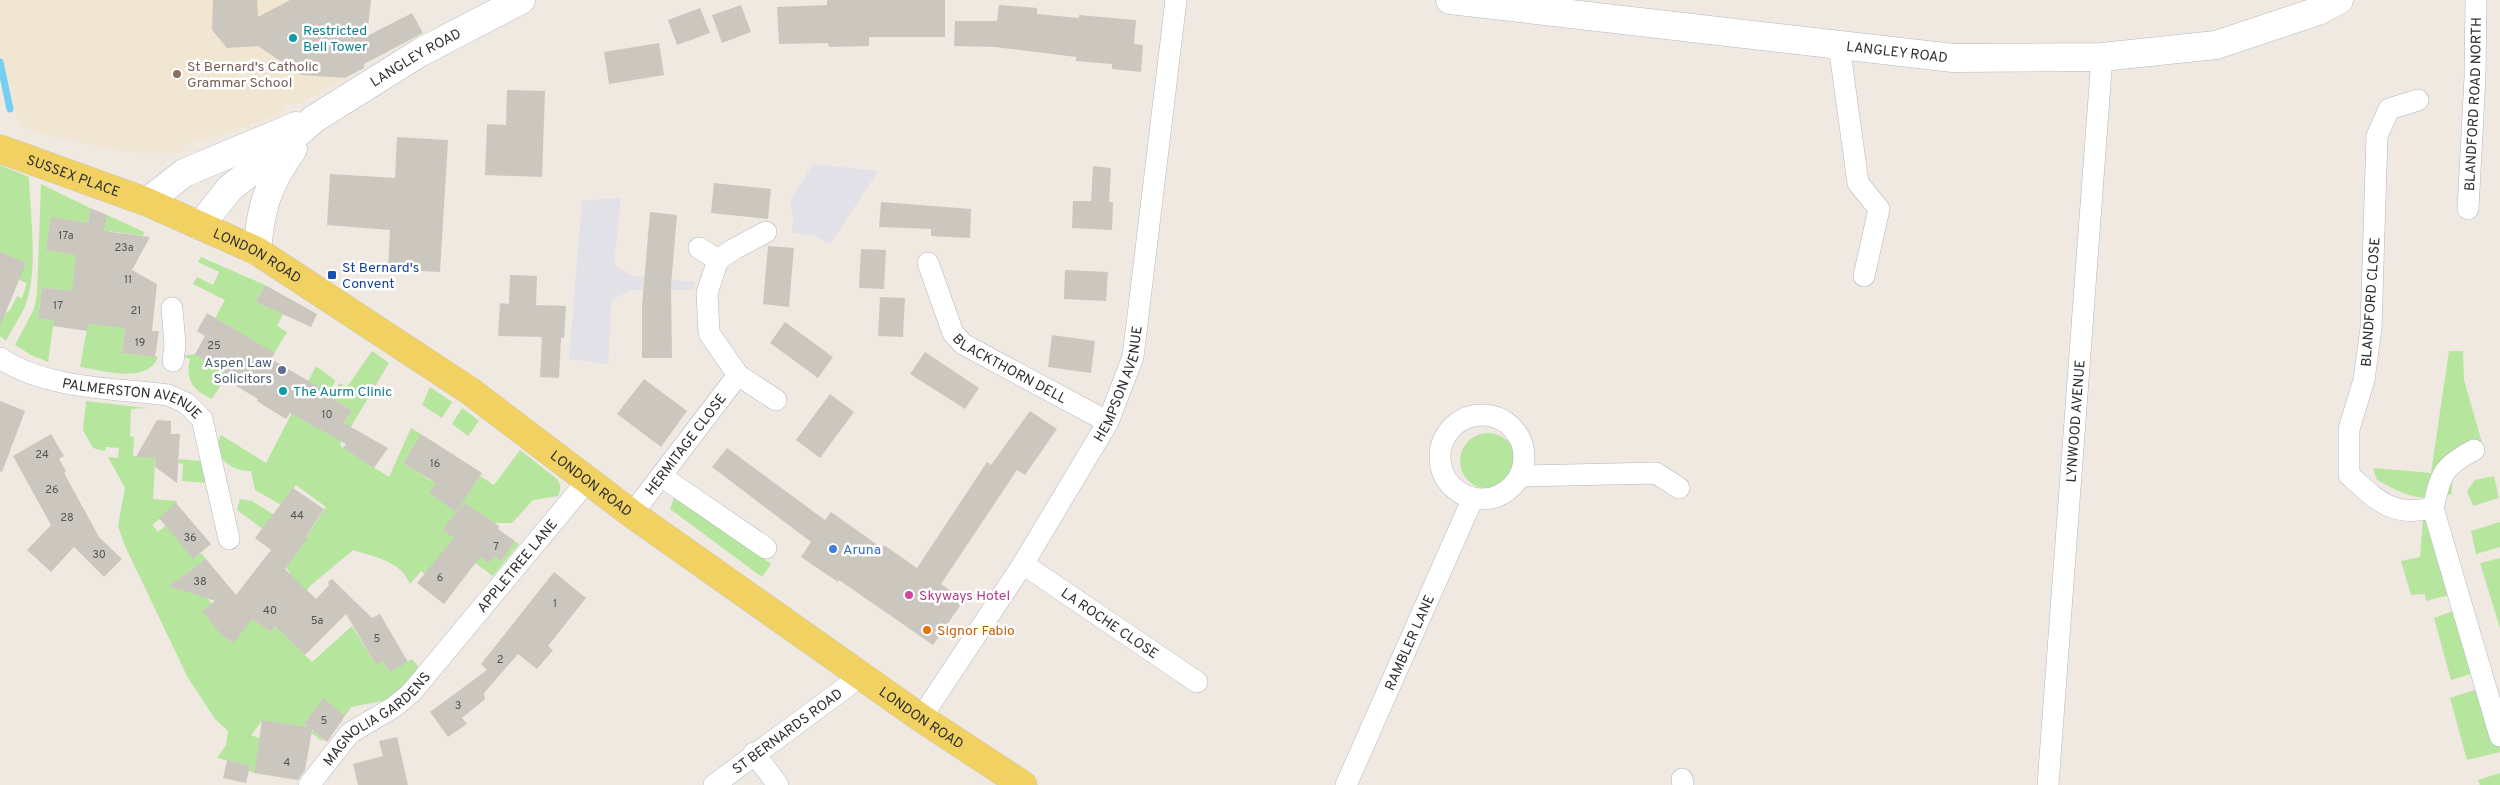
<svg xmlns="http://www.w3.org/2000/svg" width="2500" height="785" font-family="Overpass,sans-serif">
	<rect width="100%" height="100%" fill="#efe9e1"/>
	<g fill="#e3e1e8">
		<path d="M813,164L878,171L830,244L814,235L792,233L793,217L790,201Z"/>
		<path d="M621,198L614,265L632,276L695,282L694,290H631L612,300L608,364L569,359L582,201Z"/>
	</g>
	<path fill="#f0e6d1" d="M0,0H371L362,69L300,103L287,105L280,114L217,136L188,142L182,152L175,153L130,152L50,136L19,126L8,81L0,79Z"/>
	<g fill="#b6e59e">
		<path d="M0,165L29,177C30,214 39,271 25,306C20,318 12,329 6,341L0,336V318L10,310L17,296L22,298L27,283L19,280L0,252Z"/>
		<path d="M41,184L90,208L88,222L107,215L144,232L143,236L109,231L105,259L125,328L122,353L158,357C147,385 102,370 80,367L89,318L77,292L42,288L38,317L54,320L48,362L31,355L15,345L34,309L37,294Z"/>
		<path d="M201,257L265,285L256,302L283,314L277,326L287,332L254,387L228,374L212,399C193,390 185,381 190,359L182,356L195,354L236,330L215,318L225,300L193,284L197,277L213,285L219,272L198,262Z"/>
		<path d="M372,351L389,363L340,445L343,448L389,477L411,428L421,434L403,463L433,482L452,453L455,455L429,493L456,511L480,476L494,485L520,450L557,479C561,485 561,489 558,496L533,500L512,523H494L482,558L489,563L494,556L501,561L515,541L519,544L493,576L459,551L425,574L421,571L410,584C401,561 374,557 353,550L310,586L278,629L312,662L352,626L376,665L383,661L390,672L412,659L422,671L398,698L351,707L345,716L323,699L304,724L323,739L322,741L302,726L262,721L251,735L271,743L266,775L249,771L250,766L217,758L226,745L228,731L215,719L188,678L125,546L118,526L125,488L108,457L118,458L119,448L106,447L105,451L93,448L83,430L86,401L146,408L131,409L130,436L134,437L133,456L169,458L155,462L153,499L177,501V504L152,525L158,532L178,515L193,559L201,553L206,559L177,580L176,585L184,591L195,584L212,604L249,616L271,632L291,604L279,586L290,572L286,568L326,507L296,485L281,505L255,490L251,471C231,471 210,457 221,435L266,463L316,366L335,380L331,391L320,385L301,419L336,438L352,410L333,399L339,383L347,387Z"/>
		<path d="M2449,351H2463L2464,380L2482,443C2455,457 2452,464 2452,494C2419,503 2405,495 2377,480L2373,468L2431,473Z"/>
		<path d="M430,387L452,402L442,418L422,405Z"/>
		<path d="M462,408L479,421L468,436L452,424Z"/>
		<circle cx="1488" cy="461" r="28"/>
		<path d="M179,459L201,461L207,483L182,481L183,464L178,463Z"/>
		<path d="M2494,476L2499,498L2473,506L2467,491L2475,480Z"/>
		<path d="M675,495L771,564L762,577L670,509Z"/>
		<path d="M240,499L252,501L279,518L268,533L237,510Z"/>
		<path d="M2423,518L2436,525L2460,592L2426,601L2425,594L2411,595L2401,561L2420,557Z"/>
		<path d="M2500,522V547L2476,554L2471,531Z"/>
		<path d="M2500,558V628L2480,563Z"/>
		<path d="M2464,607L2483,670L2451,680L2434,618Z"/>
		<path d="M2487,686L2500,728V752L2467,760L2450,698Z"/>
		<path d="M2500,773V785H2480L2478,780Z"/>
	</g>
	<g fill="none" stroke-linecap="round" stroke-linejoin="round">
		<path stroke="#75cff0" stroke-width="7" d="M0,62L10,109"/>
	</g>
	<g fill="#cbc7bf">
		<path d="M213,0H257L258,17L290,0H371L367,36L412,13L423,33L364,64V68L345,78L301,75L258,46L227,48L212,30Z"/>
		<path d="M827,0H945V37H869V46L829,47L828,43L779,44L777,7L827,5Z"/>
		<path d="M741,5L751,32L722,43L712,15Z"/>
		<path d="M999,5L1037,8V14L1079,18V15L1136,20L1134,44L1143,45L1141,72L1112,69V64L1076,61V57L995,47L954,46L955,21H997Z"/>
		<path d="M700,8L710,33L677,45L668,20Z"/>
		<path d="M659,43L664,75L609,84L604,52Z"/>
		<path d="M507,90L545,91L542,177L485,175L487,124L506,125Z"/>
		<path d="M397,137L448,140L440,272L388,269L390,230L327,225L330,174L395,178Z"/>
		<path d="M1093,166L1111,168L1109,202H1113L1112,230L1072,228L1073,201H1091Z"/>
		<path d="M714,183L771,189L768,219L711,213Z"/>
		<path d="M881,202L971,209L970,238L931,236V229L879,227Z"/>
		<path d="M90,208L107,215L104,231L150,237L132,270L157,284L152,331H159L155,357L122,353L125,328L88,324L87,331L53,326L54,320L38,318L42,288L72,291L76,255L46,250L51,217L88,223Z"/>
		<path d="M650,212L677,215L671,285L672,358H642V306Z"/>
		<path d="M768,246L794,248L789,307L763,304Z"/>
		<path d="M861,249L886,250L884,289L859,288Z"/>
		<path d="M0,252L26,263L1,324H0Z"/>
		<path d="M1065,270L1108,272L1106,301L1064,299Z"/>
		<path d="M510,275L537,276L536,305L566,306L564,338H561L559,378L540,377L542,337L498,336L500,303L509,304Z"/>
		<path d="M265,285L317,314L311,327L256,302Z"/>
		<path d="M880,297L905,298L903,337L878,336Z"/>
		<path d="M207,313L275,353L271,359L319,387L320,385L336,394L333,399L352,410L344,423L388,448L374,468L343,448L346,444L290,413L286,419L263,405L257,401L258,399L226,380L229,375L195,354L205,336L197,331Z"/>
		<path d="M785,322L833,357L818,378L770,343Z"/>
		<path d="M1052,335L1095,341L1091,373L1048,367Z"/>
		<path d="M925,352L979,388L965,409L910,374Z"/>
		<path d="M644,379L687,411L661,447L617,414Z"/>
		<path d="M830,394L854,412L820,458L796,440Z"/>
		<path d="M0,401L25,411L2,472L0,471Z"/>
		<path d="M1030,411L1057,429L1025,475L1017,470L941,584L964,600L933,645L839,580L838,582L801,557L811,542L712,467L727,448L825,520L831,512L882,548L884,545L917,568L987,462L991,465Z"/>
		<path d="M157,420L171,421V434H180L177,483L155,467L156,458L136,457Z"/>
		<path d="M51,434L64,456L59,459L66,471L64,473L99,537L122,559L104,577L74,547L51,572L27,550L51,525L13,456Z"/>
		<path d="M421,434L482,473L456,512L429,493L436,483L403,463Z"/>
		<path d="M293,488L324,509L306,537L308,538L285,569L316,599L329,585L328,582L332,579L372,618L380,614L408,662L390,672L383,661L376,665L346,614L305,655L275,626L271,632L252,619L234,643L221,635L202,611L215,601L169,586L206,559L236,595L271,550L255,538Z"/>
		<path d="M176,503L211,544L193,559L159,518Z"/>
		<path d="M464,503L499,526L498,529L515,541L501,561L494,556L489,563L480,557L444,604L417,583L454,538L442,530Z"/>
		<path d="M554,572L586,598L548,646L553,650L537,669L518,654L484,693L485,699L462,718L467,724L448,737L430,712L487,670L481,664Z"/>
		<path d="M323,698L345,716L327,742L312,730L305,770L298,780L254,773L262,720L308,727L304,724Z"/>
		<path d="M397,737L408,785H358L353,764L383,756L379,741Z"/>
		<path d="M227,760L250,766L246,783L223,778Z"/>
	</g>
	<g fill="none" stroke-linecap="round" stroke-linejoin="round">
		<g stroke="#b4b7c1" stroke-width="22">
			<g id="minor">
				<path d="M1839,45L1858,183L1879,209L1864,276"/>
				<path d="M2418,100L2389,109L2377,136L2371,328L2364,380L2349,429V475C2378,501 2391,517 2433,508C2441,474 2442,467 2474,450"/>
				<path id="s1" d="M2468,209L2475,77L2476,0"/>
				<path d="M699,248L718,260L734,249L766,232"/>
				<path d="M718,260L707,293L709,333L738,375L776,400"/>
				<path id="s2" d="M928,263L953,333L963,344L1108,422"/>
				<path d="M172,308L175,345L173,361"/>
				<path id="s3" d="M0,358C46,389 113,388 168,395L186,403L202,419L229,539"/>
				<circle cx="1482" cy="457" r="42"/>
				<path d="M661,476L766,548"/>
				<path d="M1520,476L1656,473L1679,488"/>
				<path d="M2433,508L2500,736"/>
				<path id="s4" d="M632,514L738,375"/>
				<path id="s5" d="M1023,564L1197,682"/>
				<path id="s6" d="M921,718L1023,564L1108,422L1133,357L1176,0"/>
				<path d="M754,753L778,785"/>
				<path d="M1682,779L1683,785"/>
				<path id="s7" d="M309,785L350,733L394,707L411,693L588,480"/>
				<path id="s8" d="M714,785L861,676"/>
				<path id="s9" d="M1346,785L1473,498"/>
				<path id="s10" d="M2048,785L2102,57"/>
			</g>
		</g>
		<g stroke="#b4b7c1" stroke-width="29">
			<g id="tertiary">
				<path id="s11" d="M1450,0L1953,58L2102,57L2216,45L2318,11L2339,0"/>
				<path d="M147,202L184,173L296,126"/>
				<path id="s12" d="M200,226L230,188L269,158L314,119L421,52L521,0"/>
				<path d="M257,251C261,207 267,185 293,149"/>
			</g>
		</g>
		<g stroke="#c9c9c9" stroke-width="29">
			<g id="primary">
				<path id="s13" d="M0,149L147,202L257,251L470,391L632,514L921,718L1023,785"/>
			</g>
		</g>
		<use href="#minor" stroke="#fff" stroke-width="21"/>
		<use href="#tertiary" stroke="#fff" stroke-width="28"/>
		<use href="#primary" stroke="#f2d163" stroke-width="28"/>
	</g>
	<g fill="#0f9aa8" stroke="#fff" stroke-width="2">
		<circle cx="293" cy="38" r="5"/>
		<circle cx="283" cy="391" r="5"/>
	</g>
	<circle fill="#8d6e63" stroke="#fff" stroke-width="2" cx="177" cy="74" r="5"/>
	<rect fill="#1a4fb4" stroke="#fff" stroke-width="2" x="327" y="270" width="10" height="10" rx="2.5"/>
	<circle fill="#5c6f8a" stroke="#fff" stroke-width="2" cx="282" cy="370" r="5"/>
	<circle fill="#3f7fe0" stroke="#fff" stroke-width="2" cx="833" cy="549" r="5"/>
	<circle fill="#d1479c" stroke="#fff" stroke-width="2" cx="909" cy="595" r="5"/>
	<circle fill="#e8710a" stroke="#fff" stroke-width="2" cx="927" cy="630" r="5"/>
	<g text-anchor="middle" stroke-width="5" stroke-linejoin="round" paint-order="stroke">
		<g font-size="11" fill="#555452">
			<text x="66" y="239">17a</text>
			<text x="124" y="251">23a</text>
			<text x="128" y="283">11</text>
			<text x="58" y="309">17</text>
			<text x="136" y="314">21</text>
			<text x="140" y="346">19</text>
			<text x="214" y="349">25</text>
			<text x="327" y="418">10</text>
			<text x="42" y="458">24</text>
			<text x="435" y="467">16</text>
			<text x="52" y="493">26</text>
			<text x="297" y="519">44</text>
			<text x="67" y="521">28</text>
			<text x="190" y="541">36</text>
			<text x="496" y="550">7</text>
			<text x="99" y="558">30</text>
			<text x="440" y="581">6</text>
			<text x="200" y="585">38</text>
			<text x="555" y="607">1</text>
			<text x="270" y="614">40</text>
			<text x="317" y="624">5a</text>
			<text x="377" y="642">5</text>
			<text x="500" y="663">2</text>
			<text x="458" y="709">3</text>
			<text x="324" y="724">5</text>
			<text x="287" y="766">4</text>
		</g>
		<g font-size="14" fill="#0d838f" stroke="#fff" text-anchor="start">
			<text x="303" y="35">Restricted<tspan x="303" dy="16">Bell Tower</tspan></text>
			<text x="293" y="396">The Aurm Clinic</text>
		</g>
		<g font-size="14" fill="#2e2e2e" stroke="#fff">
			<text dy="5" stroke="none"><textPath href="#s11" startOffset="450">LANGLEY ROAD</textPath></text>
			<text dy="5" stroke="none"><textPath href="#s12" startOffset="276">LANGLEY ROAD</textPath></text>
			<text dy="5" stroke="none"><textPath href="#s1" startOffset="105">BLANDFORD ROAD NORTH</textPath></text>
			<text dy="5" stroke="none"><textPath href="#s13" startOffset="78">SUSSEX PLACE</textPath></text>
			<text dy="5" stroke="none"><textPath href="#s13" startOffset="279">LONDON ROAD</textPath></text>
			<text transform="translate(2370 302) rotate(-86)" y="5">BLANDFORD CLOSE</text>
			<text dy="5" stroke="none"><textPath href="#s2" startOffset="142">BLACKTHORN DELL</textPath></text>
			<text dy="5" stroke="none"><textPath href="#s6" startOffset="390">HEMPSON AVENUE</textPath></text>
			<text dy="5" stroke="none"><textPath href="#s3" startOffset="140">PALMERSTON AVENUE</textPath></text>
			<text dy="5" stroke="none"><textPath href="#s10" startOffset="365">LYNWOOD AVENUE</textPath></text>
			<text dy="5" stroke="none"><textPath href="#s4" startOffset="88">HERMITAGE CLOSE</textPath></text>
			<text dy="5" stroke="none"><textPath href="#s13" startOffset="684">LONDON ROAD</textPath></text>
			<text dy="5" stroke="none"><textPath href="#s7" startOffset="305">APPLETREE LANE</textPath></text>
			<text dy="5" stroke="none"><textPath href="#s5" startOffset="105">LA ROCHE CLOSE</textPath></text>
			<text dy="5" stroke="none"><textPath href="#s9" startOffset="156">RAMBLER LANE</textPath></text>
			<text dy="5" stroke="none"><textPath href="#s13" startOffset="1089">LONDON ROAD</textPath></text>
			<text dy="5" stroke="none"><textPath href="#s7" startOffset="96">MAGNOLIA GARDENS</textPath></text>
			<text dy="5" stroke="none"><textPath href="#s8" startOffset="91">ST BERNARDS ROAD</textPath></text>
		</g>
		<g font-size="14" fill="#785e54" stroke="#fff" text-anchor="start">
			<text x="187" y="71">St Bernard's Catholic<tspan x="187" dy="16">Grammar School</tspan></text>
		</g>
		<g font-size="14" fill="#164399" stroke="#fff" text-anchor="start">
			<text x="342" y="272">St Bernard's<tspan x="342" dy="16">Convent</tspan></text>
		</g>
		<g font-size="14" fill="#4e5e75" stroke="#fff" text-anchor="end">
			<text x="272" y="367">Aspen Law<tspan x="272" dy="16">Solicitors</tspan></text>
		</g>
		<g font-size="14" fill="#366cbe" stroke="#fff" text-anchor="start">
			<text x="843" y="554">Aruna</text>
		</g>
		<g font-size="14" fill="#b23c85" stroke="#fff" text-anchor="start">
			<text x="919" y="600">Skyways Hotel</text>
		</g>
		<g font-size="14" fill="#c56008" stroke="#fff" text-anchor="start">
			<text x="937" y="635">Signor Fabio</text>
		</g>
	</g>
</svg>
